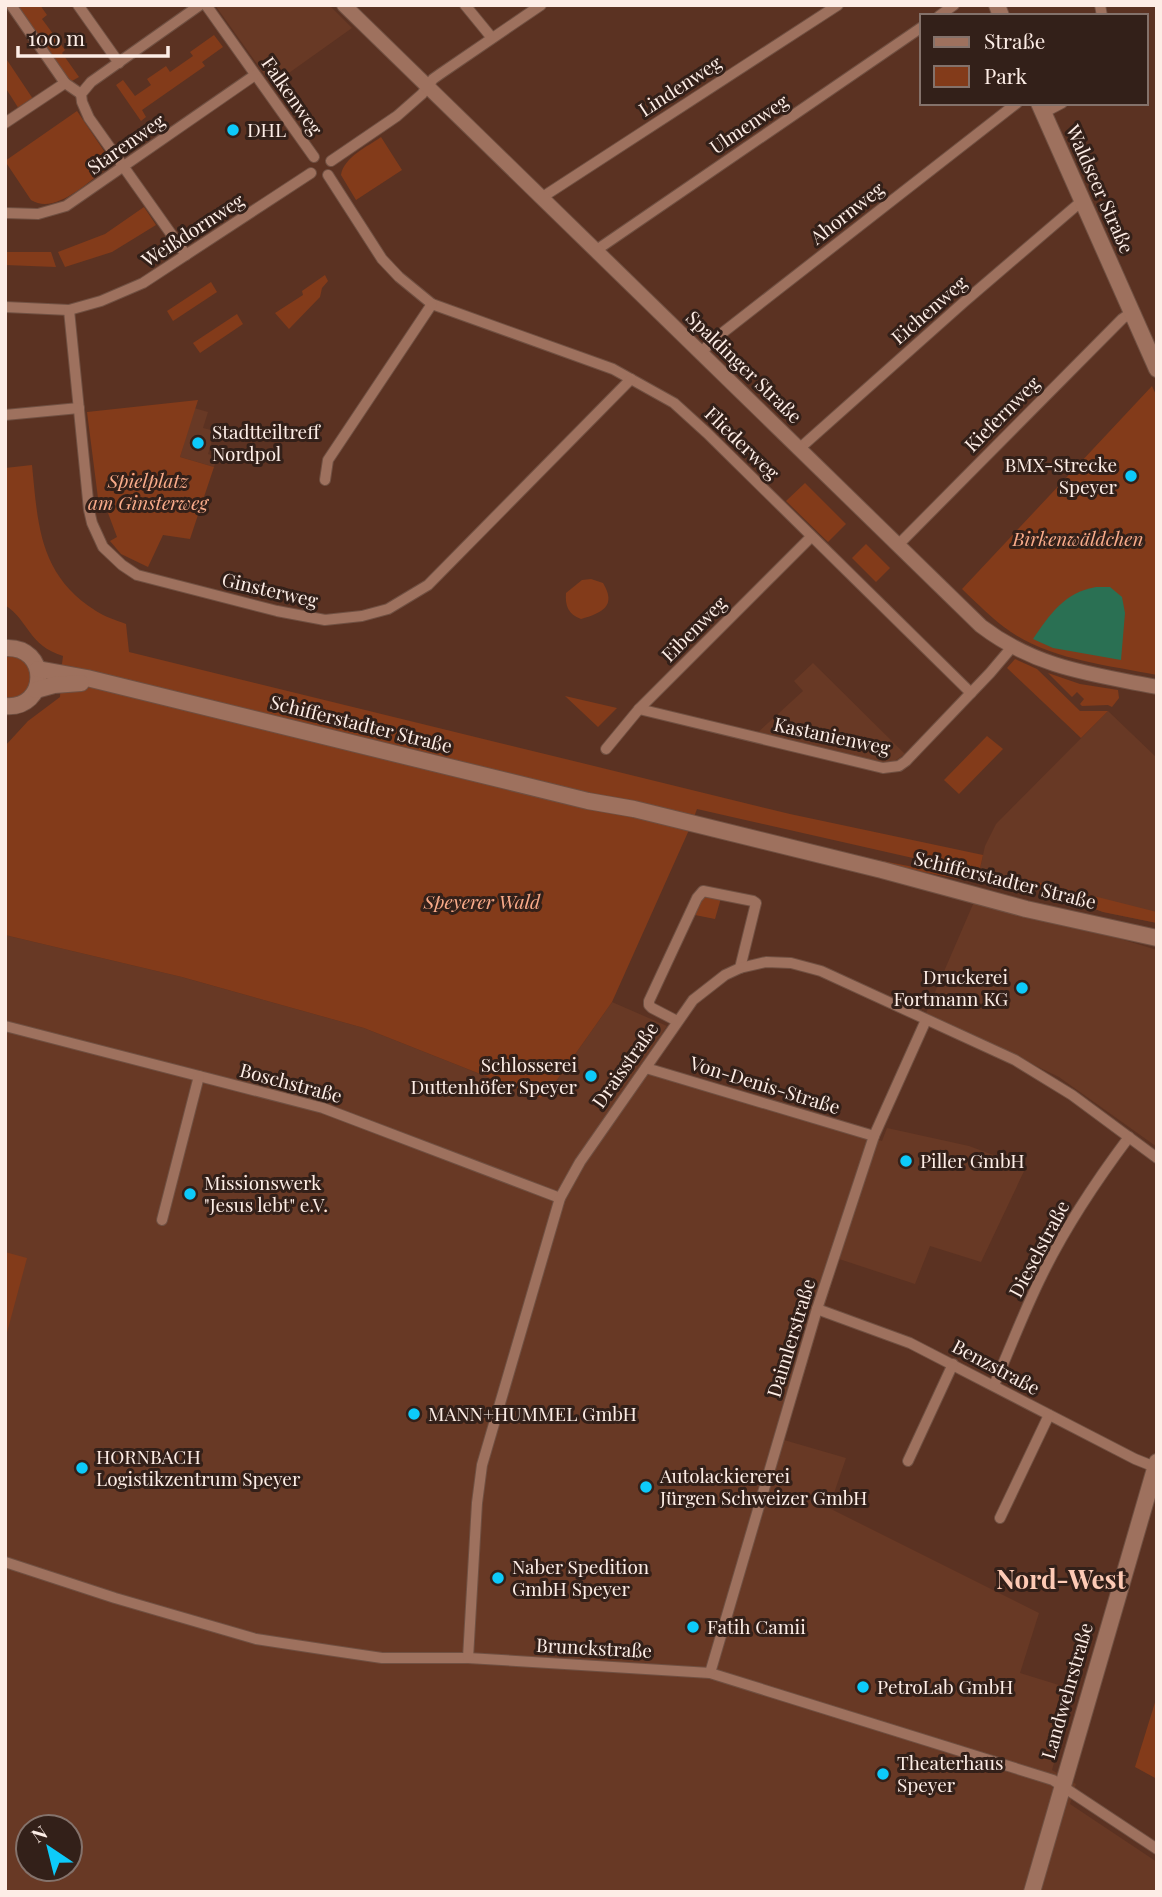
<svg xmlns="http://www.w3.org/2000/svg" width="1162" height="1897" font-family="'Playfair Display',serif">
	<rect width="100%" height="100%" fill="#5b3222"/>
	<g fill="#683925" fill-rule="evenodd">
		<path d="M215,5H329L352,28L272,85Z"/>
		<path d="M194,408L208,412L203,428L215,431L208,454L217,457L214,467L180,457Z"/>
		<path d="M813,663L905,754L893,762L885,763L756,734L803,691L794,681Z"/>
		<path d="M1108,711L1157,758V923L1103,912L1023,883L1012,872L1002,878L979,873L985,846L996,824Z"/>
		<path d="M974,902L1104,934L1157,950V1147L1059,1077L926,1013Z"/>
		<path d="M5,935L182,977L364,1028L541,1098L554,1084L612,1002L667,1026L639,1068L882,1141L887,1128L969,1146L1026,1167L981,1262L930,1246L915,1284L839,1259L784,1440L846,1458L829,1508L1039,1613L1020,1673L1075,1690L1052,1770L1076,1784L1070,1804L1157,1862V1892H5ZM28,1827H70V1869H28Z"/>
	</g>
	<g fill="#833b1a">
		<path d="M15,5H40L47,15L42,19L65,50L62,53L79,77L72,81L66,78Z"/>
		<path d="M214,35L223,47L202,62L205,66L142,110L146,117L141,121L116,85L123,80L135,96L151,85L147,79L166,66L170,72L193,56L190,52Z"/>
		<path d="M5,57L33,99L19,109L5,87Z"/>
		<path d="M77,111L106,154L108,165L105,170C86,183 55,215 31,200L5,161Z"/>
		<path d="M381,137L402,170L356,200L341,175C344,157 367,147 381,137Z"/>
		<path d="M144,207L156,225L112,252L65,267L58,252L105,234Z"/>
		<path d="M5,252H51L56,267L5,265Z"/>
		<path d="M325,275L328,281L322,288L320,297L289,329L275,313L303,295L302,291Z"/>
		<path d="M211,282L217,292L173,321L167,311Z"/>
		<path d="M237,314L243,324L200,353L193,343Z"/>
		<path d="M1152,386L1157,397V675C1108,665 1053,660 1011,632C993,620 977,603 962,589Z"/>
		<path d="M198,400L180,457L214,467L190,539L163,535L148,567L121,554L110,541L117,537L105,505L99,506L87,412Z"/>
		<path d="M32,465C38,525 39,575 96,611C105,617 116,620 126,624L129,652L790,814L983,855L979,873L697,809L694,817L862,857L955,875H973V878L958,879L849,857L693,821L612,1002L554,1084L541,1098L364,1028L182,977L5,935V746L28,721L60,697L61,681L57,669L62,664L63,656C28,645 30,622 5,605V468Z"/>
		<path d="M805,483L846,524L828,542L786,501Z"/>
		<path d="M866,544L890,568L876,582L852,558Z"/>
		<path d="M591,579L603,583C617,606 602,613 581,619C568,614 565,606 566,593L582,580Z"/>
		<path d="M5,653H9L28,663C33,686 31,696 5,700Z"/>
		<path d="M1015,659L1037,669L1080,711H1108L1081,738L1007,668Z"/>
		<path d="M1048,673L1080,684L1118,690L1119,698L1112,707L1108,705L1082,706L1080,704L1084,699L1077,692L1072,697Z"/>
		<path d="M565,696L617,708L598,727Z"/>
		<path d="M987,736L1003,749L959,794L944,780Z"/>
		<path d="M1026,879L1157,912V923L1103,912L1025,883Z"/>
		<path d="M708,895L721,898L715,919L695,915L700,899Z"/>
		<path d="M5,1252L27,1258L5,1340Z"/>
		<path d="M1157,1696V1779L1135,1767Z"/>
	</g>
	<path fill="#2a7053" d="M1096,587H1110L1122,597L1125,613L1121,660L1053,648L1033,639C1050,614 1065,592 1096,587Z"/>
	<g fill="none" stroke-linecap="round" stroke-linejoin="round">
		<g stroke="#705042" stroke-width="12">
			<g id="minor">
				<path d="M11,5L65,83L81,94"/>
				<path d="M78,5L119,63"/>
				<path d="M206,5L314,157"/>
				<path d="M465,5L492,38"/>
				<path d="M1100,5L1102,16"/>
				<path d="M939,16L954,5"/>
				<path d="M1043,113L1062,103"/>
				<path d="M5,123L65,83"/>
				<path d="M331,161L397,116L422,94L433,79L440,74L541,5"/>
				<path d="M328,175L382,259L399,277L432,304L613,369L674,403L707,433L971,693"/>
				<path d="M541,198L838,5"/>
				<path d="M5,213L38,214L66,206L255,75"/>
				<path d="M595,251L922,27"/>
				<path d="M186,255L89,118L82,102L81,94L91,82L200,5"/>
				<path d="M5,307L69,310L101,301L143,283L311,173"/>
				<path d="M69,310L89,510L92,523L103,547L122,565L137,575L277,611L325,620L362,616L388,609L428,585L631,379"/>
				<path d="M701,353L712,341L1017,103"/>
				<path d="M5,415L79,408"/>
				<path d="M800,448L964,302L1083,200"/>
				<path d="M325,480L328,460L432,304"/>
				<path d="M899,544L1122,319L1132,312"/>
				<path d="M639,709L883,768L899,766L906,761L990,673L1012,647"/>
				<path d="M606,749L639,709L811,537"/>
				<path d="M677,1021L652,1008L649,1005V1001L697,898L703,891L753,901L756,903L740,968"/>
				<path d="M5,1026L323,1108L560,1198"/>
				<path d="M646,1068L874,1136"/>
				<path d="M162,1220L199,1076"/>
				<path d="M817,1309L910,1343L1135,1459L1155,1467"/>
				<path d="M994,1385C1010,1349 1024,1311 1042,1275C1066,1226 1096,1181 1129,1137"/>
				<path d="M908,1461L953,1364"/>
				<path d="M1000,1518L1049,1415"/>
				<path d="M5,1562L115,1598L256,1639L328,1650L382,1658H468L710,1673L1053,1780L1157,1849"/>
				<path d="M468,1658L477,1503L482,1465L560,1198L580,1162L693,1000L725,975L740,968L766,962L791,963L821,971L1015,1060L1072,1095L1157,1158"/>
				<path d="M710,1673L817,1309L874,1136L926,1020"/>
			</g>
		</g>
		<g stroke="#705042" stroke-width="16">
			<path id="tertiary" d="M344,5L981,626C1036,668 1091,674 1157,687"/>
		</g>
		<g stroke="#705042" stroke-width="18">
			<g id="secondary">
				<path d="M997,5L1001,16"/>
				<path d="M1039,103L1157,369"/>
				<path d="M5,648C50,645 49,710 5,706"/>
				<path d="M38,669L87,678L588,801L634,809L882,870L1026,909L1157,938"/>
				<path d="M36,690L54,685L81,683"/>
				<path d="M1032,1892L1157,1462"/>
			</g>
		</g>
		<use href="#minor" stroke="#9e715e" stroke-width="10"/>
		<use href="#tertiary" stroke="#9e715e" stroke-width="14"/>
		<use href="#secondary" stroke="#9e715e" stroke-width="16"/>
	</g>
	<g fill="#0dcafa" stroke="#332019" stroke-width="2.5">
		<circle cx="233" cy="130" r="7"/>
		<circle cx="198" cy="443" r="7"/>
		<circle cx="1131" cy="476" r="7"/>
		<circle cx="1022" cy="988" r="7"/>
		<circle cx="591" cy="1076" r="7"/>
		<circle cx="906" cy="1161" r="7"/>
		<circle cx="190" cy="1194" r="7"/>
		<circle cx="414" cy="1414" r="7"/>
		<circle cx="82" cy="1468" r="7"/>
		<circle cx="646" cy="1487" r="7"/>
		<circle cx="498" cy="1578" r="7"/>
		<circle cx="693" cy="1627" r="7"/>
		<circle cx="863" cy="1687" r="7"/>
		<circle cx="883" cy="1774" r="7"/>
	</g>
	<g text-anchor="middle" stroke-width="6" stroke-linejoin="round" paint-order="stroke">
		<g font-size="19" fill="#fdede6" stroke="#332019">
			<text transform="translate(680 86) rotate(-33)" y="7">Lindenweg</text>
			<text transform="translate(292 96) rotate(55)" y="7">Falkenweg</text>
			<text transform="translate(749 124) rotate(-34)" y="7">Ulmenweg</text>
			<text transform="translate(126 144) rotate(-35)" y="7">Starenweg</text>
			<text transform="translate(1100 189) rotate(66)" y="7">Waldseer Straße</text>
			<text transform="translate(847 213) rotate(-38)" y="7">Ahornweg</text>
			<text transform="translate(193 230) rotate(-33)" y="7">Weißdornweg</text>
			<text transform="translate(929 310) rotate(-41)" y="7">Eichenweg</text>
			<text transform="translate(744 367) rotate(44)" y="7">Spaldinger Straße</text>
			<text transform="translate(1002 414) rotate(-45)" y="7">Kiefernweg</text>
			<text transform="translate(742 443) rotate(44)" y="7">Fliederweg</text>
			<text transform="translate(270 590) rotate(13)" y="7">Ginsterweg</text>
			<text transform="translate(694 629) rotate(-45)" y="7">Eibenweg</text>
			<text transform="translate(361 724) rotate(14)" y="7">Schifferstadter Straße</text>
			<text transform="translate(832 736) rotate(12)" y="7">Kastanienweg</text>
			<text transform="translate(1005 880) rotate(14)" y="7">Schifferstadter Straße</text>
			<text transform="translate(625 1065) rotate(-55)" y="7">Draisstraße</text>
			<text transform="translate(291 1083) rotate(15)" y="7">Boschstraße</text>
			<text transform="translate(765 1085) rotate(17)" y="7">Von-Denis-Straße</text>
			<text transform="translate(1039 1249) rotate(-62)" y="7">Dieselstraße</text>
			<text transform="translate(791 1338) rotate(-73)" y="7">Daimlerstraße</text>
			<text transform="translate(996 1367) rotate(28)" y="7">Benzstraße</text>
			<text transform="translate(594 1648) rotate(3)" y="7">Brunckstraße</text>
			<text transform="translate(1067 1691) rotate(-74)" y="7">Landwehrstraße</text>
		</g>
		<g font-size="19" fill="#fdede6" stroke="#332019" text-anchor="start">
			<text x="247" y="137">DHL</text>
			<text x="212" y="439">Stadtteiltreff<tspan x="212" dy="22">Nordpol</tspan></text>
			<text x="1117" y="472" text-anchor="end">BMX-Strecke<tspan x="1117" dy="22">Speyer</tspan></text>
			<text x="1008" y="984" text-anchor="end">Druckerei<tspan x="1008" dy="22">Fortmann KG</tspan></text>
			<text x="577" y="1072" text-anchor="end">Schlosserei<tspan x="577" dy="22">Duttenhöfer Speyer</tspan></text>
			<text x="920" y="1168">Piller GmbH</text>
			<text x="204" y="1190">Missionswerk<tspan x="204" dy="22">"Jesus lebt" e.V.</tspan></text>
			<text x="428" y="1421">MANN+HUMMEL GmbH</text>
			<text x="96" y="1464">HORNBACH<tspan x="96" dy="22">Logistikzentrum Speyer</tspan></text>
			<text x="660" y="1483">Autolackiererei<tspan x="660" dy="22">Jürgen Schweizer GmbH</tspan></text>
			<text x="512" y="1574">Naber Spedition<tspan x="512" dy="22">GmbH Speyer</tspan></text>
			<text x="707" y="1634">Fatih Camii</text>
			<text x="877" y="1694">PetroLab GmbH</text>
			<text x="897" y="1770">Theaterhaus<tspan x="897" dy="22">Speyer</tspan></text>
		</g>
		<g font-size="19" font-style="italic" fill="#f9ab8a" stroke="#332019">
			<text x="148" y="488">Spielplatz<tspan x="148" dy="22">am Ginsterweg</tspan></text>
			<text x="1078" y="546">Birkenwäldchen</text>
			<text x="482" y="909">Speyerer Wald</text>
		</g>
		<g font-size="26" font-weight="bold" fill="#fdcab5" stroke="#332019">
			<text x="1061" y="1589">Nord-West</text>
		</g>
	</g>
	<rect width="1162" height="1897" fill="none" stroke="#fdede6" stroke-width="14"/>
	<rect x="920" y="14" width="228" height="91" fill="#332019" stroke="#84726b" stroke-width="2"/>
	<rect x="934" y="37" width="35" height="10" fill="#9e715e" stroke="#84726b" stroke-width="2"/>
	<text x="984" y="49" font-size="21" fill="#fdede6">Straße</text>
	<rect x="934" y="66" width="35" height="21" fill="#833b1a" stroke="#84726b" stroke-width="2"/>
	<text x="984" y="84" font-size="21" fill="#fdede6">Park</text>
	<g transform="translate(49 1848) rotate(325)"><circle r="33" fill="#332019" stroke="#84726b" stroke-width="2"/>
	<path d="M0-5L12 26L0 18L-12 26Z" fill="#0dcafa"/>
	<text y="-10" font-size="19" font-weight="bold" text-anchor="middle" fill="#fdede6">N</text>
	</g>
	<path d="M18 46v10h150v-10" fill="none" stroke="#fdede6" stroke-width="3.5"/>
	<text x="28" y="46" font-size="21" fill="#fdede6" stroke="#332019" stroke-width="5" paint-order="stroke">100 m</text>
</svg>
